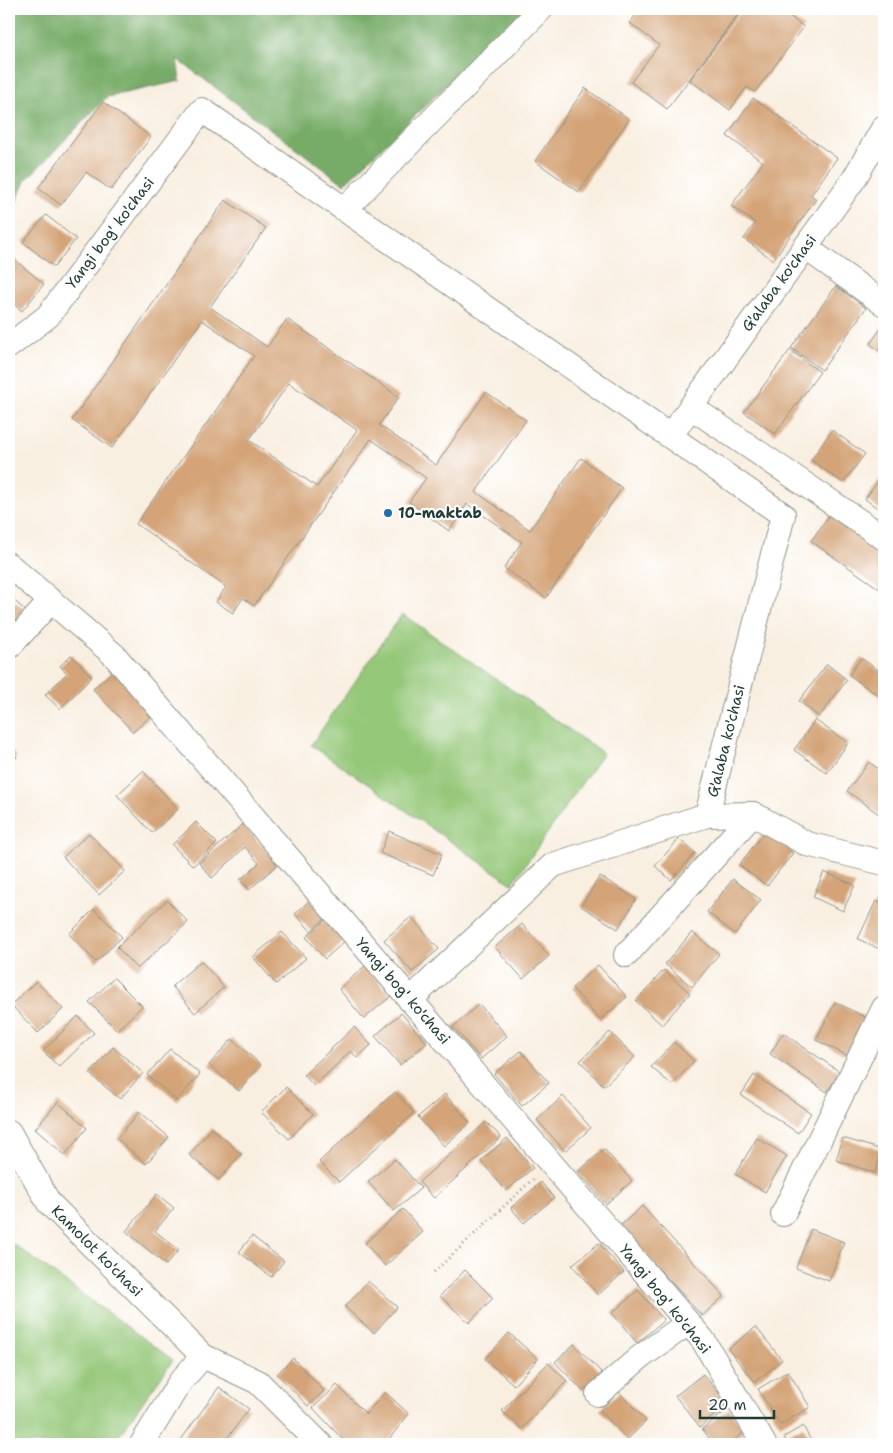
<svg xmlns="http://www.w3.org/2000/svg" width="893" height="1453" font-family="'Shantell Sans',sans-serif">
	<rect width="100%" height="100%" fill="#fff"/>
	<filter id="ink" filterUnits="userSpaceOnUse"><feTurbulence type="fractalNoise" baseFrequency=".02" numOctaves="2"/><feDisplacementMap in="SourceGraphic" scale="10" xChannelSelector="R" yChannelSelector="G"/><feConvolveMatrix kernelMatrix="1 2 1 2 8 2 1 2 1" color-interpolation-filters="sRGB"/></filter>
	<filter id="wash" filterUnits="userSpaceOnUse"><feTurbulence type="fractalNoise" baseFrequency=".0096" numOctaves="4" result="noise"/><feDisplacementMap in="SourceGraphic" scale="20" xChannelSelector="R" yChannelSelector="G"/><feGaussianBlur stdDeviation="1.12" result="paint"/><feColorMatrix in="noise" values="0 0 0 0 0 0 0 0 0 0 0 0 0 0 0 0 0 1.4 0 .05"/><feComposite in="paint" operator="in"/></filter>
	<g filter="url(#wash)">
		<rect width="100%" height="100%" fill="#f9efe1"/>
		<g fill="#94c778" stroke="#5a8256">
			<path d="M402,614L603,753L512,884L311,745Z"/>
			<path d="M9,1241L173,1360L113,1444H9Z"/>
		</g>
		<path fill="#77ac68" stroke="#4b744e" d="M9,9H526L344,184L177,59L180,81L107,97L25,181L9,220Z"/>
		<g id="blocks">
			<g fill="#d4a478" fill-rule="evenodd">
				<path d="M640,9H742L667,109L631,82L659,45L630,23Z"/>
				<path d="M743,9H780L804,27L755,92L747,87L730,110L690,80Z"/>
				<path d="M585,88L629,119L579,192L535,161Z"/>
				<path d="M753,98L837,158L811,195L816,199L773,260L744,239L755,223L731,206L763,162L727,136Z"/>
				<path d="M103,102L151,137L111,190L86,172L61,205L38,188Z"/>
				<path d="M225,200L266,228L210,307L267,347L287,319L399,397L379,425L436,465L486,392L526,420L476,492L530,530L581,458L622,488L546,598L504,568L522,542L467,504L449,531L409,502L426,478L371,439L254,606L243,598L233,613L216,602L226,587L136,524L254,356L202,320L112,448L72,420ZM289,383L357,430L317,487L249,440Z"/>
				<path d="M46,215L76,239L54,267L23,242Z"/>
				<path d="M14,259L44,284L22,311L9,300V265Z"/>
				<path d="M836,286L866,308L822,370L791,348Z"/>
				<path d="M884,324V354L870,344Z"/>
				<path d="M790,350L820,372L775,434L744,412Z"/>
				<path d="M832,430L865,454L843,483L811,460Z"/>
				<path d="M882,476L884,478V513L865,499Z"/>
				<path d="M830,514L884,551V592L811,541Z"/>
				<path d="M9,596L26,611L9,630Z"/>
				<path d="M71,655L92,677L60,709L45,695L67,673L60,666Z"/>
				<path d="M861,658L884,674V696L882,698L849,675Z"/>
				<path d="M827,664L847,680L819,717L799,701Z"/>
				<path d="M114,670L153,714L133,732L93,689Z"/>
				<path d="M815,720L848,743L827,773L794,750Z"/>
				<path d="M9,748L17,757L9,764Z"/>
				<path d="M869,762L884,773V809L880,815L847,791Z"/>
				<path d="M143,771L178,809L152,833L117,795Z"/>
				<path d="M196,822L217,843L193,866L172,845Z"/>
				<path d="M243,824L278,864L249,890L240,880L259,863L245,847L212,878L199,863Z"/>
				<path d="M389,831L442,854L433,875L380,853Z"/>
				<path d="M765,831L793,853L767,886L739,865Z"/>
				<path d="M89,833L125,871L99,895L63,857Z"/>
				<path d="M679,839L695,853L671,880L655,866Z"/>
				<path d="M824,872L855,885L843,911L813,897Z"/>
				<path d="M600,876L636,899L618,929L581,906Z"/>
				<path d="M733,879L761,900L735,934L707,912Z"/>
				<path d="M167,900L188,922L137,969L117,947Z"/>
				<path d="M310,900L327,917L311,931L295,914Z"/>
				<path d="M876,901L884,904V951L858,939Z"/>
				<path d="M94,909L122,937L96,962L69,934Z"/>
				<path d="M411,917L439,949L412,972L384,940Z"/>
				<path d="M327,919L346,940L325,959L306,937Z"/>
				<path d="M522,924L549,956L523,979L495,947Z"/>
				<path d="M282,932L306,958L276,984L253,957Z"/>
				<path d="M692,932L719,954L692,987L665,964Z"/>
				<path d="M201,961L224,987L195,1013L172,986Z"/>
				<path d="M598,965L627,997L600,1020L572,988Z"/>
				<path d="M365,966L391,996L364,1019L339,989Z"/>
				<path d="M664,970L690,993L662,1025L636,1001Z"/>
				<path d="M114,978L142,1006L117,1030L89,1002Z"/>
				<path d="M36,981L63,1009L38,1033L11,1005Z"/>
				<path d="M835,1002L867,1018L848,1056L816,1040Z"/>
				<path d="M479,1004L507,1036L481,1059L453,1027Z"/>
				<path d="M401,1013L427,1043L400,1065L375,1036Z"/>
				<path d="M78,1016L94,1033L59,1067L43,1051Z"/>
				<path d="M354,1027L371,1045L357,1058L351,1051L314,1086L304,1075Z"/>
				<path d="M610,1032L635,1057L604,1086L580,1061Z"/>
				<path d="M783,1033L840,1072L827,1092L770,1054Z"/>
				<path d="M232,1039L261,1065L239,1091L209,1065Z"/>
				<path d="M674,1042L694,1061L672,1085L651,1067Z"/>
				<path d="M113,1047L143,1073L120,1099L90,1074Z"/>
				<path d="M170,1049L200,1074L177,1101L147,1075Z"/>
				<path d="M521,1051L549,1083L522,1106L494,1074Z"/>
				<path d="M754,1075L811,1113L798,1133L741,1095Z"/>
				<path d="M286,1087L313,1114L289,1139L261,1112Z"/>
				<path d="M395,1092L414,1113L339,1182L319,1162Z"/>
				<path d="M445,1094L470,1123L444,1146L418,1117Z"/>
				<path d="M563,1096L591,1128L565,1151L537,1120Z"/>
				<path d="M58,1102L87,1128L65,1155L35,1129Z"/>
				<path d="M139,1112L169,1137L146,1164L117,1139Z"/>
				<path d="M486,1122L501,1137L434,1198L419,1182Z"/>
				<path d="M212,1128L241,1154L219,1180L189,1155Z"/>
				<path d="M507,1138L533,1168L506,1191L481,1161Z"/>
				<path d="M757,1138L787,1156L765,1192L735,1174Z"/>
				<path d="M843,1138L882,1150L875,1173L836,1160Z"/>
				<path d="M604,1149L632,1181L606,1204L578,1172Z"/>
				<path d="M395,1159L421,1188L394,1211L368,1182Z"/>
				<path d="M541,1182L554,1198L524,1223L511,1208Z"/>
				<path d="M157,1194L174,1208L155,1231L179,1250L166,1265L126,1231Z"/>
				<path d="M642,1206L724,1296L702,1316L620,1226Z"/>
				<path d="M403,1209L423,1232L385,1266L365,1243Z"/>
				<path d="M811,1229L844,1242L829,1281L796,1268Z"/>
				<path d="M252,1236L284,1261L271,1277L239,1252Z"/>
				<path d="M599,1243L624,1272L598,1295L572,1265Z"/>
				<path d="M465,1270L493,1298L469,1323L440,1296Z"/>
				<path d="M368,1281L397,1307L374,1333L345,1307Z"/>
				<path d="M638,1290L664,1320L637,1343L612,1313Z"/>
				<path d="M756,1327L782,1360L755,1382L728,1349Z"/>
				<path d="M509,1333L538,1359L514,1385L485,1359Z"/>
				<path d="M574,1344L602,1373L583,1391L555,1362Z"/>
				<path d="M293,1358L324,1391L308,1406L277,1374Z"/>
				<path d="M548,1363L567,1381L522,1429L502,1411Z"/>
				<path d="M788,1371L810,1407L780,1425L758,1389Z"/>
				<path d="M703,1374L728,1404L700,1427L675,1396Z"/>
				<path d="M337,1385L366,1414L385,1392L409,1414L385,1444H347L313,1408Z"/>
				<path d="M219,1387L249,1409L223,1444H178Z"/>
				<path d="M619,1392L646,1421L627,1440L600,1410Z"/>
				<path d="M729,1409L746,1431L729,1444H714L702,1429Z"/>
				<path d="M803,1426L813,1444H788L784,1437Z"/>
			</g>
		</g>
	</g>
	<g filter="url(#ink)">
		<use href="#blocks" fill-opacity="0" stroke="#8c968a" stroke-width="1"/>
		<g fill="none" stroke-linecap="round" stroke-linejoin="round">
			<g stroke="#8c968a" stroke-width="26">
				<g id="street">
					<path d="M345,209L541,9"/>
					<path d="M805,247L884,304"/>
					<path d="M9,346L48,316L202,110L783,515L707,815"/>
					<path d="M691,407L884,538"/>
					<path d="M670,436L854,179L884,127"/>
					<path d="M9,565L114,655L286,855L703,1340L764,1444"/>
					<path d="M9,647L51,601"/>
					<path d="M626,955L753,814"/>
					<path d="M410,1000L553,865L707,815L753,814L807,844L884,863"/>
					<path d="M9,1132L49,1203L203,1356L258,1382L320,1444"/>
					<path d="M783,1214L884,1008"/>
					<path d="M598,1394L639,1358L688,1323"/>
					<path d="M142,1444L180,1382L203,1356"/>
				</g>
			</g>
			<path stroke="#8c968a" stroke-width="3" stroke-dasharray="1 4" stroke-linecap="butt" d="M434,1272L533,1179"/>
			<use href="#street" stroke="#fff" stroke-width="24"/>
		</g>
	</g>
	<circle fill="#1f6fb2" stroke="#fff" stroke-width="2" cx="388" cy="513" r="5"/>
	<g text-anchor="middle" stroke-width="4.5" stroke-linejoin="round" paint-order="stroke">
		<g font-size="15" fill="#1f3d34" stroke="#fff">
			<text transform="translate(110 233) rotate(-53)" y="5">Yangi bog' ko'chasi</text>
			<text transform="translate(779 283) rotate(-54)" y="5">G'alaba ko'chasi</text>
			<text transform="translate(726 741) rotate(-76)" y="5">G'alaba ko'chasi</text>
			<text transform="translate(403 991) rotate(49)" y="5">Yangi bog' ko'chasi</text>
			<text transform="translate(97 1251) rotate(45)" y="5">Kamolot ko'chasi</text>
			<text transform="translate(665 1299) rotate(51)" y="5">Yangi bog' ko'chasi</text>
		</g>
		<g font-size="15" font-weight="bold" fill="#1f3d34" stroke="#fff" text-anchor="start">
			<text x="398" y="518">10-maktab</text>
		</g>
	</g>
	<rect width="893" height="1453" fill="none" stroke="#fff" stroke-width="30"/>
	<path d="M700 1410v8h74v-8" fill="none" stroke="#1f3d34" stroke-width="2.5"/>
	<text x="708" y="1410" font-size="15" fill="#1f3d34" stroke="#ffffff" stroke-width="4" paint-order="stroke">20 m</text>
</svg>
